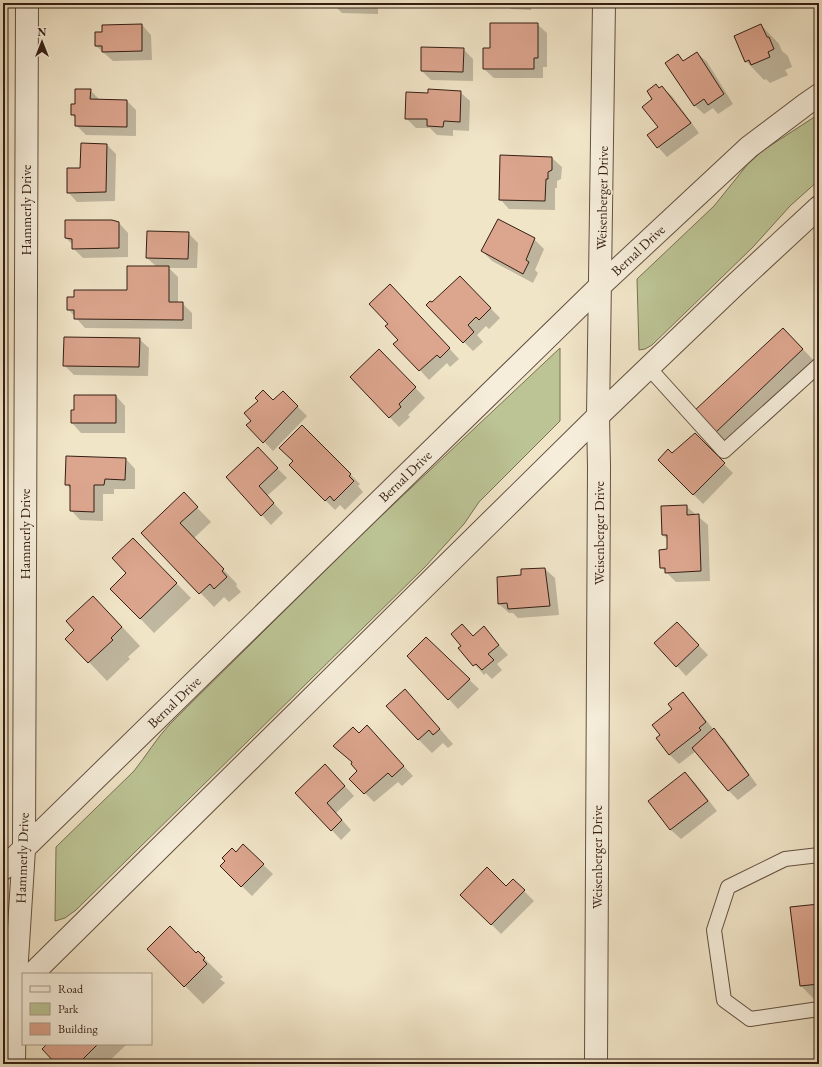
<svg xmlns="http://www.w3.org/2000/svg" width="822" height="1067" font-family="'EB Garamond',serif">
	<rect width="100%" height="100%" fill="#f1e5c8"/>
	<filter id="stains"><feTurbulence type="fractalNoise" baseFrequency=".005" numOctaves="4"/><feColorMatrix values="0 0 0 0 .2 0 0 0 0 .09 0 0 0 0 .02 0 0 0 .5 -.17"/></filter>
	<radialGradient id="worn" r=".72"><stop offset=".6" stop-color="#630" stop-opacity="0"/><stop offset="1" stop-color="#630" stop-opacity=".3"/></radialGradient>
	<g fill="#bcc495" stroke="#787154">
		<path d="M819,114V180L790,206L753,247L652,345L645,349L639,350L637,279L714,206L747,165L762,151Z"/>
		<path d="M560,348V421L479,502L464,524L425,567L76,910L65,918L55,921L56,847L134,771C146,756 156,739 169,725L362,534Z"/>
	</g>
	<g fill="#0003">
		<path d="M332,3H378V14L342,13Z"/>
		<path d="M505,3H531V10L511,9Z"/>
		<path d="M674,3H717V4H676Z"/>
		<path d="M537,24L547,33V67H543V78H494L484,69L491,49Z"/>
		<path d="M142,25L151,35L152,60L113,61L96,46Z"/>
		<path d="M761,25L779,44L782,51L788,56L792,67L785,70L788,75L770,83L766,79L764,80L746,61Z"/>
		<path d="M463,49L473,59V81L431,80L422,71Z"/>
		<path d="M697,53L707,62L733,104L718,114L713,108L704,114L694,105L678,55L684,62Z"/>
		<path d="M656,85L660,89L662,87L672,96L699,133L667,157L648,136L659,127L654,99Z"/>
		<path d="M90,90L100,100L127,101L136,110V136L86,135L76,125V119L72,114L76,105Z"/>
		<path d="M460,92L470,101L469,131L453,130V136L437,135L430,128H416L406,118L429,94Z"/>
		<path d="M107,145L116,154L115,201L77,202L68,192L81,169Z"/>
		<path d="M501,156L552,158L562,167L561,179L557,181V188H555V210L509,209L500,199Z"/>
		<path d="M119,223L128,233V257L83,258L73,248V245L66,238Z"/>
		<path d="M188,233L198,243L197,268H169L178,277V303H182L192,313V329L85,328L68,309L128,291L157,267L147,258Z"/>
		<path d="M534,239L544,249L535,270L538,273L533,283L492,261L482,251Z"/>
		<path d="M460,277L500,318L489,329L486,326L477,335L483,342L473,351L427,305L432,304Z"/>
		<path d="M400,295L459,359L450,367L447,363L429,380L420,370L389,324Z"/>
		<path d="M139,339L149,348L148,376L74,375L64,365Z"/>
		<path d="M797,343L817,364L730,446L715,432Z"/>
		<path d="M389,360L425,398L408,415L410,417L399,427L351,377Z"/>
		<path d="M283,392L307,416L273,451L248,425Z"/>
		<path d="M116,396L125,406V433H81L72,423V411Z"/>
		<path d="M302,426L360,484L358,486L363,492L345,510L340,505L335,510L290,465L294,461Z"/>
		<path d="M694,434L733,473L703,504L659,460L672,455Z"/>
		<path d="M267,458L287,478L267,496L283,513L271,525L227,477Z"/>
		<path d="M126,459L135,469V489H114V494H103V521L80,520L71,510V489L66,484Z"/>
		<path d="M184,494L211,522L194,538L237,584L236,586L241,592L229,602L224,597L214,607L143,533Z"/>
		<path d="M686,506L708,525L710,581L676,582L661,567L668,550V540L663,535Z"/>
		<path d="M133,539L191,598L154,633L112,589L128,573Z"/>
		<path d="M545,569L555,578L559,615L518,618L513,613H509L499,604L522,576Z"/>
		<path d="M112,616L140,646L128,657L130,659L107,681L67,639Z"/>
		<path d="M484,628L508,655L497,664L502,670L492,679L486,673L484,675L460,648Z"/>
		<path d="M687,633L708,655L686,676L677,666Z"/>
		<path d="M426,639L479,689L458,709L409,656Z"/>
		<path d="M405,690L419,705L453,744L448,748L443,743L432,753L418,739Z"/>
		<path d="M682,693L692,703L714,730L724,739L757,785L738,800L729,791L696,751L679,764L670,755L657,739L662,736Z"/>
		<path d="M367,726L413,776L402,786L398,782L374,802L351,779L359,771L353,763L334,746L359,734Z"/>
		<path d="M685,773L695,783L717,811L681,839L671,830L649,801Z"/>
		<path d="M335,775L354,796L336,813L351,830L341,840L297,793Z"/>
		<path d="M243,846L273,874L252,896L221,866Z"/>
		<path d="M513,880L534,901L501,934L462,895L506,888Z"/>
		<path d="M819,905V1004L801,986Z"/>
		<path d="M148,949L197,954L198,952L223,977L220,979L225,983L203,1004Z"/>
		<path d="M48,1044H127L106,1064H58Z"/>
	</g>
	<g fill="#dca58e" stroke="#351e13">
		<rect x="331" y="3" width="37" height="1"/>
		<path d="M490,23H538V58H534V69H483V48H490Z"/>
		<path d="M142,24V51L102,52V46H95V32H102V25Z"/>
		<path d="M761,24L767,37H769L774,49L768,52L770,57L751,65L749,60L745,62L734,36Z"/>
		<path d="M421,47L464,48L463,72L421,71Z"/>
		<path d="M697,52L724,94L708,105L704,99L694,106L665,63L678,54L683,61Z"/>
		<path d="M656,84L659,88L662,86L691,123L657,148L647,135L658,127L642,107L652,99L647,91Z"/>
		<path d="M75,89H91L90,99L127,100V127L75,126V115H71V104H75Z"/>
		<path d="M428,89L461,91L460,122L444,121L443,127L427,126V119H405L406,92L428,93Z"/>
		<path d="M81,143L107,144L106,192L67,193V168H80Z"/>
		<path d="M500,155L552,157V170L548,172V179H546L545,201L499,200Z"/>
		<path d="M498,219L535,238L526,260L529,262L523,274L481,251Z"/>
		<path d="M65,220H112L119,222V248L72,249V239L65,238Z"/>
		<path d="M147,231L189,232L188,259L146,258Z"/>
		<path d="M127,266H169V302H183V320L74,319V310H67V297H74V290H127Z"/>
		<path d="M460,276L491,308L479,320L476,317L468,325L474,332L463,343L426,305L430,301L432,302Z"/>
		<path d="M390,284L450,348L440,358L437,355L419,371L393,344L398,340L385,326L388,324L369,304Z"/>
		<path d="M783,328L803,349L715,433L694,411Z"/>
		<path d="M64,337L140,338L139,367L63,366Z"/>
		<path d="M379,349L416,387L399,404L401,407L389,418L350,377Z"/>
		<path d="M263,390L273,400L283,391L298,406L263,443L246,425L251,421L244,413L258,401L255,398Z"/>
		<path d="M74,395H116V423H71V410H74Z"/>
		<path d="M302,425L351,474L349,476L354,481L334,501L330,496L325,501L289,465L293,461L279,448Z"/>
		<path d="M695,433L725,463L693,495L658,460L668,449L672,453Z"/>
		<path d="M258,447L278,468L259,486L274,503L261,516L226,477Z"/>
		<path d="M66,456L126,458L125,480L105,479L104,485H94V512L70,511V485H65Z"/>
		<path d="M184,492L198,507L180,523L224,569L222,571L227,577L214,589L210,584L199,594L141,533Z"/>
		<path d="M687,505V515L699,514L701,571L665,573V568H660L659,550L667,549V535H662L661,506Z"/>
		<path d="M133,538L177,583L140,619L110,589L126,573L112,558Z"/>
		<path d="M545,568L550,606L508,609L507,603L498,604L497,577L521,575V569Z"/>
		<path d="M93,596L122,627L111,638L113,640L88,663L65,639L74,630L66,621Z"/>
		<path d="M677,622L699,645L676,667L654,643Z"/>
		<path d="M462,624L473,636L484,626L499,645L488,654L494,660L482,670L476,664L473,666L458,648L461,646L451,634Z"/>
		<path d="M426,637L470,679L448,700L407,656Z"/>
		<path d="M405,689L440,729L433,735L429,730L418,740L386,706Z"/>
		<path d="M683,692L706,722L699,728L701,730L669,755L656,738L660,735L652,725L672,709L668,704Z"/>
		<path d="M367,725L404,766L392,777L388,773L364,794L349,779L357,771L351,764L352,762L333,746L353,727L359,733Z"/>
		<path d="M714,728L749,775L728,791L692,748Z"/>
		<path d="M325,764L345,786L327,803L342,820L331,831L295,793Z"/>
		<path d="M685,772L708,801L670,830L648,801Z"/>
		<path d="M243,844L264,864L241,887L220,866L225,861L222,858L232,848L236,852Z"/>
		<path d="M487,867L506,886L513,879L525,890L491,925L460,895Z"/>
		<path d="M819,904V984L800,986L790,907Z"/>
		<path d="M170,926L196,953L198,951L205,958L203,960L207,964L184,987L147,949Z"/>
		<path d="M47,1044H98L78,1064L71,1059L66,1064H56L42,1049Z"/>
		<path d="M499,1061L540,1062V1064H499Z"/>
	</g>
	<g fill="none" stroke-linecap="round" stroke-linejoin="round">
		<g stroke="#645040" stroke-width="16">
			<g id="service">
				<path d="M649,368L724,451L819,365"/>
				<path d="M819,855L785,859L728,887L714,930L724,1000L750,1019L819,1009"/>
			</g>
		</g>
		<g stroke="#645040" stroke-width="24">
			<g id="minor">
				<path d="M14,1064L15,991L24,849L27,3"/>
				<path d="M596,1064L599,467L598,416L604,3"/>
			</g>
		</g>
		<g stroke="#645040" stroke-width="24">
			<g id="tertiary">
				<path d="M3,869L601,285L749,147L806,104L819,95"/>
				<path d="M32,974L598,416L737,283L819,207"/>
				<path d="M3,1002L23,983"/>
			</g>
		</g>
		<use href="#service" stroke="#f6eedb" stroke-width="14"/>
		<use href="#minor" stroke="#f6eedb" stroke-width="22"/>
		<use href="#tertiary" stroke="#f6eedb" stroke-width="22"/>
	</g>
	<g text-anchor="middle" stroke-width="3.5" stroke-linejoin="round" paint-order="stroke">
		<g font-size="14" fill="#351e13" stroke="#f6eedb">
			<text transform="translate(602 198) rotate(-89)" y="5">Weisenberger Drive</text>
			<text transform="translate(26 210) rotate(-90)" y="5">Hammerly Drive</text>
			<text transform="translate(638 250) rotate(-43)" y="5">Bernal Drive</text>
			<text transform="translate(405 476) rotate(-44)" y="5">Bernal Drive</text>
			<text transform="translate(599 533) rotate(-90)" y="5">Weisenberger Drive</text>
			<text transform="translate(25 534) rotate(-90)" y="5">Hammerly Drive</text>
			<text transform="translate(174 702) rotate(-44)" y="5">Bernal Drive</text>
			<text transform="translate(597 857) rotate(-90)" y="5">Weisenberger Drive</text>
			<text transform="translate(22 858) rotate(-88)" y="5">Hammerly Drive</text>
		</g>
	</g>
	<rect width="822" height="1067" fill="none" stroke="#f1e5c8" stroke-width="16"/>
	<rect x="4" y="4" width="814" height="1059" fill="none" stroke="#351e13" stroke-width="2"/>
	<rect x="8" y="8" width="806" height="1051" fill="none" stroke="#351e13"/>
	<rect x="22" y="973" width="130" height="72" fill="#f6eedb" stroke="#a99b8b"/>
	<rect x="30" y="986" width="20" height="6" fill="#f6eedb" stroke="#a99b8b"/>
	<text x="58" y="993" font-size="12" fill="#351e13">Road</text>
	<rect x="30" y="1003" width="20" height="12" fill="#bcc495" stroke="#a99b8b"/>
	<text x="58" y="1013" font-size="12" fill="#351e13">Park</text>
	<rect x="30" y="1023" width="20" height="12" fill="#dca58e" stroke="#a99b8b"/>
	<text x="58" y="1033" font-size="12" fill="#351e13">Building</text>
	<g transform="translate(42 42)" stroke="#f6eedb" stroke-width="3" paint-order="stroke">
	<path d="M0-3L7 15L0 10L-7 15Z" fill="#351e13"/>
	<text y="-6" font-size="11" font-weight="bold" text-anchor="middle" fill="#351e13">N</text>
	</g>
	<rect width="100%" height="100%" filter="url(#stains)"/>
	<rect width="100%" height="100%" fill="url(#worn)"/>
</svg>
